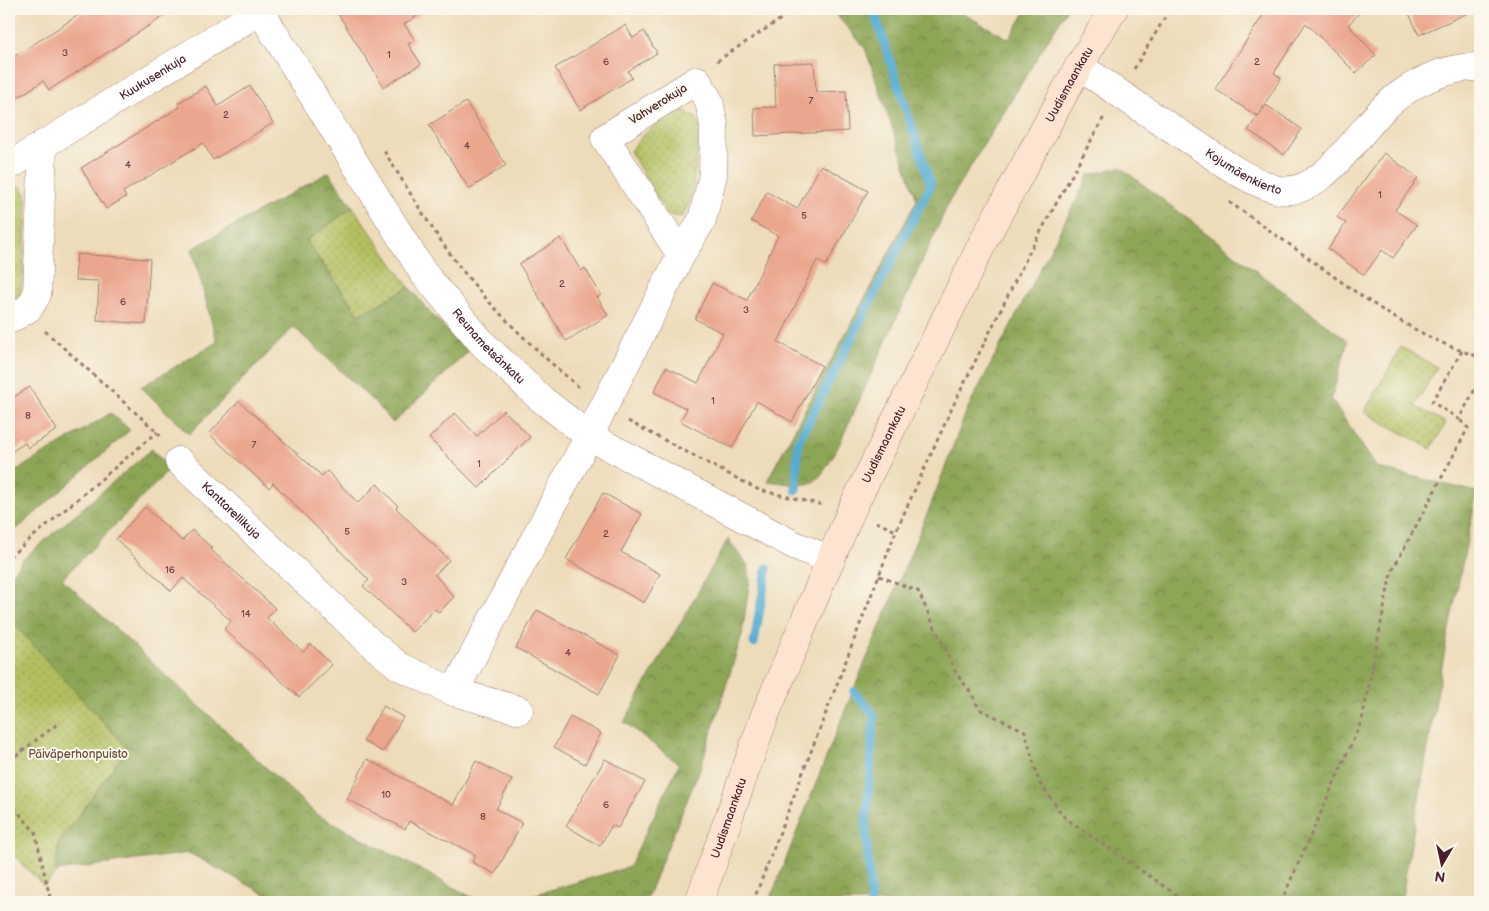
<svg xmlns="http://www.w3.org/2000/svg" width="1489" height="911" font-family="'Balsamiq Sans',sans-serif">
	<defs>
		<pattern id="grass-dots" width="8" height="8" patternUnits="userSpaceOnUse" patternTransform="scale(1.25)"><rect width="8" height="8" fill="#b2bf61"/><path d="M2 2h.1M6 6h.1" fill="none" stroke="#939b50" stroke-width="1.8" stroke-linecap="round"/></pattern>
		<pattern id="forest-crowns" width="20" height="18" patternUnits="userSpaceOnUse" patternTransform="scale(1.25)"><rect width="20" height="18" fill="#8da657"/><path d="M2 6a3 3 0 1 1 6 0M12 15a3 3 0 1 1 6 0" fill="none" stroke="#758748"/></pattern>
	</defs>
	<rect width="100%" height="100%" fill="#fbf7ec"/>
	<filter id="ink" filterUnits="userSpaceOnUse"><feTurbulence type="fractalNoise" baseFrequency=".02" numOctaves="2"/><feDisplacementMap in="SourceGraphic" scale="10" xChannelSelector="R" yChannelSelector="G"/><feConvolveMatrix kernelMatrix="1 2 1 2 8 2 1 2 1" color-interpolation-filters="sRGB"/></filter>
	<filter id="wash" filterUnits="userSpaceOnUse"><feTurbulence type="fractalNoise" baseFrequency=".0096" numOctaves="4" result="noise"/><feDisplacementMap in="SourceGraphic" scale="20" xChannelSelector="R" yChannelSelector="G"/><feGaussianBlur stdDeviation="1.12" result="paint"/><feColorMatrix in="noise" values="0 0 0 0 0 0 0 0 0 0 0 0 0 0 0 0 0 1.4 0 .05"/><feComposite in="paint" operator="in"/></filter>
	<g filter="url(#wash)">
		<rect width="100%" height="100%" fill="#eddcb9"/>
		<g fill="url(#grass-dots)" stroke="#7e6f46">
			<path d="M684,110L697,119L701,130L691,199L682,217L667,215L630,151L643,135L668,115Z"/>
			<path d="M15,184C25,189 27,192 27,204L23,281L20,294L9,302V186Z"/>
			<path d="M353,207L409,287L360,315L306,241Z"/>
			<path d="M1401,347L1437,367L1415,406L1446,423L1431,449L1364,412Z"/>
			<path d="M9,583L178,754L44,886L9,851Z"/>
		</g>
		<g fill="url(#forest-crowns)" stroke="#6c6241">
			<path d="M831,9H955L1009,39L1027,9H1067L950,200L838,447C814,491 814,487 767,481L917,200L865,48Z"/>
			<path d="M1120,167L1348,341L1331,399L1377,468L1477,492L1445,649L1401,902H769L841,720L930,507L966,412L1089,175Z"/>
			<path d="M329,172L353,207L306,241L359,315L409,287L427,309L468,352L393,423L375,403L294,327L189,434L141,387L217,342L192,249Z"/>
			<path d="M111,413L130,430L9,536V475Z"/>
			<path d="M152,449L170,469L62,579L316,814L481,902H280L189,853L55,871L59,843L127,748L9,619V577L22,560Z"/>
			<path d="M728,539L748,566L750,578L742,635L700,769L645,902H509L629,867L679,764L624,722Z"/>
		</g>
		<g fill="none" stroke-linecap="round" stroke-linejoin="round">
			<g stroke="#55abd1" stroke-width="9">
				<path d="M796,490L798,442L931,185L873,9"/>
				<path d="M754,643L767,568"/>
				<path d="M854,692L874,715L866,828L871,902"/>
			</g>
		</g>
		<g id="blocks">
			<g fill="#eba68e">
				<path d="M88,9H175L49,90L43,81L9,103V60Z"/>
				<path d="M335,9H428L404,24L415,40L408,44L421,64L384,87Z"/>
				<path d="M1267,9H1363L1348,25L1376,55L1356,73L1306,23L1274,73L1281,78L1257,116L1215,89Z"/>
				<path d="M1407,9H1477L1419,35Z"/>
				<path d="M625,25L633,38L644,31L657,53L628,71L632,78L580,110L555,68Z"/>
				<path d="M814,62L816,92L846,91L848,131L755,136L754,108L776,107L774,64Z"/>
				<path d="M206,86L218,106L250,86L273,123L213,160L203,143L123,192L126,197L106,209L81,168L180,107L178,103Z"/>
				<path d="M466,102L506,165L469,189L429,125Z"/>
				<path d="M1266,105L1302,129L1284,155L1248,130Z"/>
				<path d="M1384,153L1418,178L1395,210L1417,225L1393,258L1382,250L1364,275L1328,249L1346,223L1337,217Z"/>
				<path d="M821,165L868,191L826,265L817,260L778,342L822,366L792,422L757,401L732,448L680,421L687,409L654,392L666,367L698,383L723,333L695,319L712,283L747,300L778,236L751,221L767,192L797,209Z"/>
				<path d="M561,238L581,271L585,268L601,295L597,297L608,315L566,341L519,264Z"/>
				<path d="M77,254L150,259L146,324L97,320L99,281L75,280Z"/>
				<path d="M30,387L57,430L28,448L25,443L9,453V400Z"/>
				<path d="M239,401L322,476L327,471L358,503L377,484L398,506L396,508L449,560L435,575L454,597L439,612L435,609L412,632L363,586L369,580L273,483L269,488L209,434Z"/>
				<path d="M504,410L530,437L479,488L429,438L455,413L477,436Z"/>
				<path d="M603,493L642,514L621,552L660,574L644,603L566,559Z"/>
				<path d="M145,507L182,541L192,530L212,548L210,549L275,608L267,618L303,652L311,644L332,665L299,697L224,629L231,621L183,578L171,591L116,539Z"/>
				<path d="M537,610L620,655L599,694L516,648Z"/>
				<path d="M383,706L403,717L383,752L363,741Z"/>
				<path d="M570,717L601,733L585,764L554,747Z"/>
				<path d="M367,759L453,805L476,761L512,780L496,809L522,823L495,874L472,862L476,855L409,821L405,829L347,799Z"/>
				<path d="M605,759L645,782L618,828L612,825L600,846L566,826Z"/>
			</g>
		</g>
	</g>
	<g filter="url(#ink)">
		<use href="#blocks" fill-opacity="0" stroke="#9c7e72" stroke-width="1"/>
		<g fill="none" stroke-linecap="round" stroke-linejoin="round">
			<g stroke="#9c7e72" stroke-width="29">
				<g id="street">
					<path id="s1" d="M259,9L424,274L484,345L540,398L589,436L794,545L831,560"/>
					<path id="s2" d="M1079,66C1118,93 1157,119 1196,144C1221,161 1246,180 1275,189C1319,202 1357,133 1385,107C1409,84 1446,66 1480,67"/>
					<path id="s3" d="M9,166L263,9"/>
					<path d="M9,320L29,308L37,295L43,144"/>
					<path id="s4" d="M179,461L373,645L399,666L454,692"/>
					<path d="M519,710L454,692L589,436L681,255L702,220L713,175L714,125L709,101L697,80L605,138L681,255"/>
				</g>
			</g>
			<g stroke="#9c7e72" stroke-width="29">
				<g id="secondary">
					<path id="s5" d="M699,902L765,715L851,511L984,240L1079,66L1114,9"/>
				</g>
			</g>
			<g stroke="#9c7e72" stroke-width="3" stroke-dasharray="4 4" stroke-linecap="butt">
				<path d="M717,61L796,9"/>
				<path d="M1134,69L1170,9"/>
				<path d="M384,151C405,184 425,219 448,251C484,302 534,349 581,389"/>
				<path d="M1229,202C1261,224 1293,247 1325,270C1373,305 1423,340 1480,357"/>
				<path d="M45,331L157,432L162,438"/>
				<path d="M1462,351L1432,402L1459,419L1480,380"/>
				<path d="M628,421L759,490L823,505"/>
				<path d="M876,522L896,531"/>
				<path d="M9,557L157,432"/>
				<path d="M879,576L918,591L956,673L972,694L979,709L1025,731L1039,782L1065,818L1187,902"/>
				<path d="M9,761L60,722"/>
				<path d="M9,801L35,832L51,902"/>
				<path d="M753,902L896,531L952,408L1030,251L1104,117"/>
				<path d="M1283,902L1282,900L1362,720L1391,573L1468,428L1459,419"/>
			</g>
			<use href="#street" stroke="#fff" stroke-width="28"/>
			<use href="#secondary" stroke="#fde4d1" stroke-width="28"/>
		</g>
	</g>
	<g text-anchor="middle" stroke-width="4" stroke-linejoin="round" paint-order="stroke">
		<g font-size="10" fill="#724144">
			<text x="65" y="56">3</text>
			<text x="389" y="58">1</text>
			<text x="606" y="65">6</text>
			<text x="1257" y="65">2</text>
			<text x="811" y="104">7</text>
			<text x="226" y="118">2</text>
			<text x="467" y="149">4</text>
			<text x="128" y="168">4</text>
			<text x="1380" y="198">1</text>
			<text x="804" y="219">5</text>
			<text x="562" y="287">2</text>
			<text x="123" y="305">6</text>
			<text x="746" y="313">3</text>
			<text x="713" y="404">1</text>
			<text x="28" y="419">8</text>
			<text x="254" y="448">7</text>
			<text x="479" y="467">1</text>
			<text x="347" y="535">5</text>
			<text x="606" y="537">2</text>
			<text x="170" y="573">16</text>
			<text x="404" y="585">3</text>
			<text x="246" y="617">14</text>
			<text x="568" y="656">4</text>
			<text x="386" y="798">10</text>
			<text x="606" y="808">6</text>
			<text x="483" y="820">8</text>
		</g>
		<g font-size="12" fill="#4a1f2b" stroke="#fbf7ec">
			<text dy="4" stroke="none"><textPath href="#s3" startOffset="169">Kuukusenkuja</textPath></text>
			<text dy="4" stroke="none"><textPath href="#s5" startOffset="899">Uudismaankatu</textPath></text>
			<text transform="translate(658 104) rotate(-32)" y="4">Vahverokuja</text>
			<text dy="4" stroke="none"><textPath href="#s2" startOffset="196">Kojumäenkierto</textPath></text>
			<text dy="4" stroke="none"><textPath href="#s1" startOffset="409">Reunametsänkatu</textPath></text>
			<text dy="4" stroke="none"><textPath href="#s5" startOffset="494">Uudismaankatu</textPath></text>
			<text dy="4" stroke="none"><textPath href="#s4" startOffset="72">Kanttarellikuja</textPath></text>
			<text dy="4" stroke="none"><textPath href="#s5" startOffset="89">Uudismaankatu</textPath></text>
		</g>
		<g font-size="12" fill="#694f3b" stroke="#fbf7ec">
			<text x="78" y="758">Päiväperhonpuisto</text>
		</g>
	</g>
	<rect width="1489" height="911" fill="none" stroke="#fbf7ec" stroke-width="30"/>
	<g transform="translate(1442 864) rotate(189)" stroke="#fbf7ec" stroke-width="4" paint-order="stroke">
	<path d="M0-4L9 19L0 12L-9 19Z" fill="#4a1f2b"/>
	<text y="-8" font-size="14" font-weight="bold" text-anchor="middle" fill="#4a1f2b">N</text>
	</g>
</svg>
